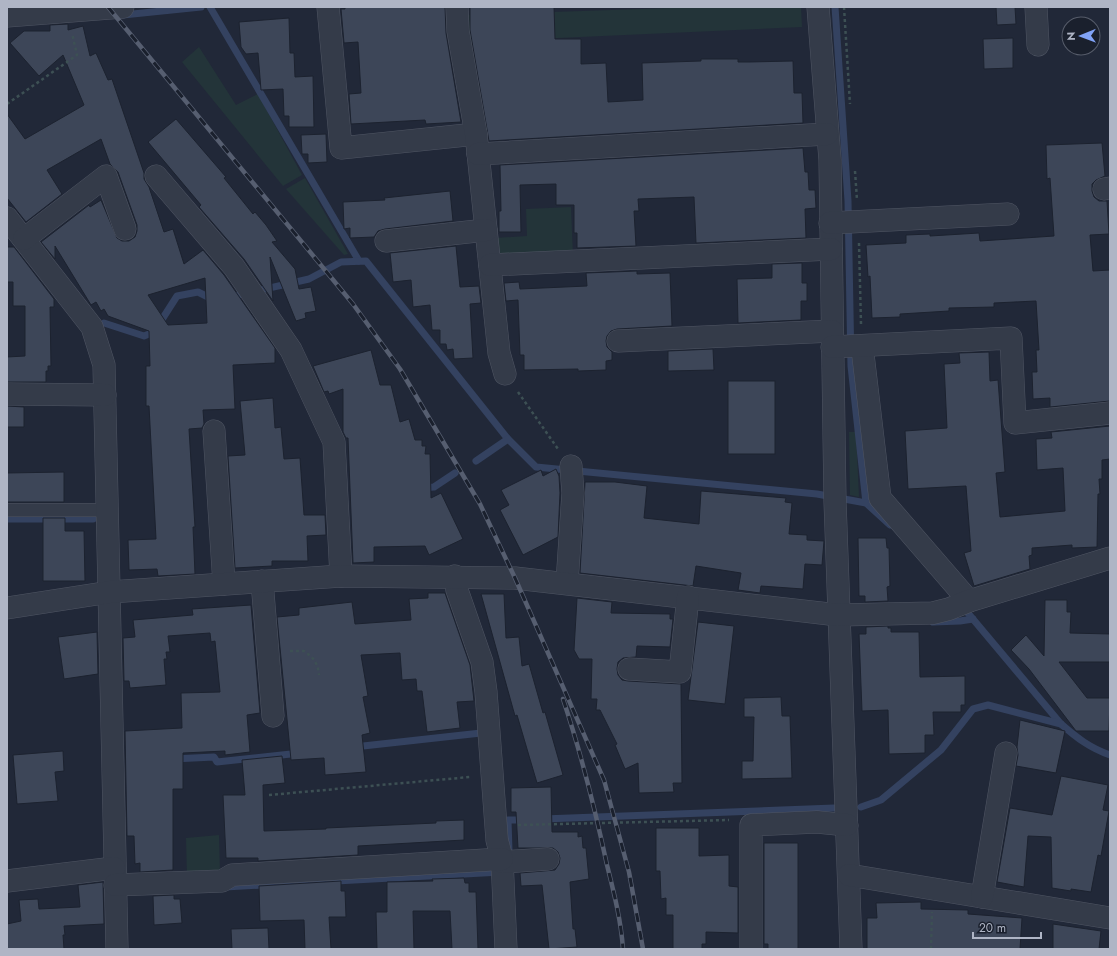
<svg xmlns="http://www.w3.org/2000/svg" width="1117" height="956" font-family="Jost,sans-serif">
	<rect width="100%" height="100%" fill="#212838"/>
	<g fill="#233439">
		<path d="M700,7H801L802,27L467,42L465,15Z"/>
		<path d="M199,47L236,105L258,94L302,175L283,186L182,62Z"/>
		<path d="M305,178L348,254L344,255L286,189Z"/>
		<path d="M571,207L573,255L504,258L495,250V238L527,236L526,209Z"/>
		<path d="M849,432H856L859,497L850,495Z"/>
		<path d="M219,835L220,875L187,877L186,838Z"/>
	</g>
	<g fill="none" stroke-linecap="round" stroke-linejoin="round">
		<g stroke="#344260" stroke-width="7">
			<path d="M210,7L359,261"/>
			<path d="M835,7L848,201L851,366L866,503L890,525"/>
			<path d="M123,15L201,7"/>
			<path d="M230,297L309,279L341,262L366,261L508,439L536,467L817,494L866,503"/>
			<path d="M104,323L144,336L154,332L177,296L198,292L214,300"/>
			<path d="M476,461L508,439"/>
			<path d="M422,488L434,487L455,473"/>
			<path d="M7,519H93"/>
			<path d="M962,606L1061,724C1077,738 1090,748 1110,755"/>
			<path d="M933,622L960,621L973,619"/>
			<path d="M354,747L481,733"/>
			<path d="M173,759L214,757L217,762L300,753"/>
			<path d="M861,807L881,800L941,750L973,709L988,705L1061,724"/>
			<path d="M543,819L834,808"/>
			<path d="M509,851L508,820H525"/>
			<path d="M225,887L501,872"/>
		</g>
	</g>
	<g fill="#3d4658" stroke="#1c222f" fill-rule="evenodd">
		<path d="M345,7H445L446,33L461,122L426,124L425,120L351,124L349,94L361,93L358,42L344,43L341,9H345Z"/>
		<path d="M470,7H554L555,39H581V64L606,63L608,102L643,100L642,63L701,61V59H738V62H749L793,61L794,93H802L803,123L489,141L470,30Z"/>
		<path d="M996,7H1015L1016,24L997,25Z"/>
		<path d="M289,18L290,53H294L295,77L313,76L314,127H289V116H284L283,89L261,90L258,53L246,54L241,47L239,22Z"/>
		<path d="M68,24V30L83,26L90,56L96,53L108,80L112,79L144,173V179L149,187L164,232L173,229L184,264L203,250L224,275L275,348V363L233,365L235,409L203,410L204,424L202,428L189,429L195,527H193L195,574L158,576L157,569L129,570L128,540L156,539L149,406H146V366H150L149,331L108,316L104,309L101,311L96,302L91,305L55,246V259L41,242L89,205L90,207L101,200L117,238L122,241H129L135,237L137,231V225L118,172L110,164L101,139L47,170L62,194L26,222L7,198V114L25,139L84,105L63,55L39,76L10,43L24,31H50V25ZM205,278L207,323L168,325L148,295Z"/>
		<path d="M1013,38V68L984,69L983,39Z"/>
		<path d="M176,119L226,177L224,178L253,214L255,212L266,225L277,241L272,242L295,269L299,289L311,287L316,311L305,313L306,318L296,321L270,257L273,301L244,259L199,207L201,205L148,142Z"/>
		<path d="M326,134L327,162L308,163V154H302L301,135Z"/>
		<path d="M1102,143L1105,176L1096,180L1092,184V191L1094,197L1099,201H1107L1109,234L1090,235L1093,271L1110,270V401L1050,407V398L1033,399L1032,372H1037L1036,350H1039L1036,301L994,303V307L949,308V311L900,314V317L872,318L870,276L868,277L866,245L906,243V235L930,234V236L979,233L980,241L1054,236L1050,178L1047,179L1046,145Z"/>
		<path d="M803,148L805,172H808L809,190H815L816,208L805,209L806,238L696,243L694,197L638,199L639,211H634L636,246L577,248V233H574V205H556V184L520,185L521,232H499V211H501L500,165Z"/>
		<path d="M450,191L453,221L385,229L378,231L374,237L350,238V228L344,229L343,202L385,200L384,198Z"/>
		<path d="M456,246L460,287L479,286L481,303L470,304L473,358L454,359L453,349L447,350L446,344H440V330H432L430,305L413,307L411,280L393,282L390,253Z"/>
		<path d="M7,247H14L54,299V307H50L51,366H48V371H46V382H7V357L25,356V306H13V282H7Z"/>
		<path d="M802,263V283H807V301H801V320L738,323L737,279L772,278V264Z"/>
		<path d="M637,271V274L670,273L672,326L617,329L611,331L607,336L606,341L607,347L612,352V360L606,361V370L578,371V369L524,370V355H520L518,300L506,301L504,283L519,282L520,289L587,286L586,273Z"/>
		<path d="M713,349L714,370L668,371V351Z"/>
		<path d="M371,350L380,385H391L400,422L409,419L415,440H422V446H426L425,454H430L431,498L441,493L463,539L429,555L425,546L374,547V562L353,563L348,438H346L343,432V389L329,394L328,391L324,392L313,366Z"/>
		<path d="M989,352L990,381L998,380L1005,472L996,473L1000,517L1065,511L1063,468L1037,470L1036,439L1052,438L1051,432L1110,426V459L1102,460V479H1099L1100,494H1098L1097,547L1072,548V545L1032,548V555L1029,556L1030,569L974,586L964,553L971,551L966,486L908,489L905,431L947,428L944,364L960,363L959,353Z"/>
		<rect x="728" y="381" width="47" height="73"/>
		<path d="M273,398L275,428L281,427L284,459L300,458L304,515H325L326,535L307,536L308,561H272V566L235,568L228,456L245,455L240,401Z"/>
		<path d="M7,406L24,407V427H7Z"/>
		<path d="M556,469L559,476L560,493L558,537L523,555L500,510L509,505L501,490L541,470L543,476Z"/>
		<path d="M64,472V502H7V473Z"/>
		<path d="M585,482H615L647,486L644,518L699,524L701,491L786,498L785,502L792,503L789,534L807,535V540L824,541L822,565L805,564L803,589L761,586L760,593L738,590L741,573L696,566L693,586L580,573Z"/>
		<path d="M43,518H65V531H84L85,581H43Z"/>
		<path d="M858,538H886L887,548H889L890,586L887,587L888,601L865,602V596H859Z"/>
		<path d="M428,593H445L470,665L474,701L457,702L460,728L427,732L422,691H417L416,679L402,680L400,653L361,655L368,696L363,697L370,733L362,735L366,772L325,775L324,758L291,760L277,617L299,615V608L352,602L355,624L411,620L409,599L428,598Z"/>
		<path d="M481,594H504L506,638L519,637L522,666L529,664L543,713L545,712L563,775L537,783L517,715L515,716Z"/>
		<path d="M577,598L612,602L611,613L670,614V619H673L670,647L637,646L636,657L623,658L618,662L617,669L618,675L622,680L628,681L681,684L682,783H673L674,792L639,793L638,763L625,769L615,745L617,744L600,710H596L597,699H591L592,659H579L574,650Z"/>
		<path d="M1045,600H1067V612H1071L1070,633L1110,634V662H1059L1087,698H1110L1109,731H1076L1029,669L1011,650L1026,635L1044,656Z"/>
		<path d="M251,605L260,713L247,715L250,752L225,755V751L183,753V789H173V870L140,872V863L135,864L134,836H127L125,731L182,728L181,693L220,692L215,641L211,642L210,633L168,636L170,652H166L167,659H164L166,685L130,688L129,681H124L123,638L135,637L133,620L193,615L192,609Z"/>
		<path d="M698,622L734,626L725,704L688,700Z"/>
		<path d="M888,626V628H891V632H919L920,677L965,676V705H961V712H933L934,735H925V753L889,754L888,710L862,711L859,634H866V627Z"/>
		<path d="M97,632L98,674L64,679L58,637Z"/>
		<path d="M781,697L782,716H790L792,778L742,779V761H753L754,717H744V698Z"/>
		<path d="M1020,720L1065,731L1056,773L1016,766L1018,755L1017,747Z"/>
		<path d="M63,751L64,771L55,772L58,801L17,804L13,755Z"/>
		<path d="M282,756L285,783L263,785L264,831L326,829V828L436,823V821L464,820V840L358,846V855L258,861V858H226L223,795H245L242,760Z"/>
		<path d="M1061,776L1108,785L1103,810L1109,811L1101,856L1098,855L1091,892L1071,889V891L1052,888L1051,837L1028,836L1024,887L997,882L1010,808L1052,815Z"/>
		<path d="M551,787L552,832H578V837L582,836L583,848H586L589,879L570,882L573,929H575L577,947L549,949L542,885L521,886L520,873L555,870L559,864L560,858L558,852L553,848H518L516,812H511V788Z"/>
		<path d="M656,828H699V856L729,855V886L738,887V933L706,932V944H702V949H673V915H666V898L661,899L660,871H656Z"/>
		<path d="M764,843H798V949H768V944H764Z"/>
		<path d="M464,878L465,883H469V892H476L478,949H452L450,911H413L414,949H377L376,912H387V882L433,881L432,879Z"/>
		<path d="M341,881V891H345L346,917H329L331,949H305L304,920L260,921L259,886Z"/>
		<path d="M103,882L104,924L64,926L65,935H63L64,949H7V924L21,921L19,900L38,899L39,909L80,907L78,885Z"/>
		<path d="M174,895V899H180L182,923L154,925L153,896Z"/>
		<path d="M921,902V909L968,910V914L1022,918L1020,949H867V918H877L876,903Z"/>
		<path d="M1053,924L1101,931L1099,949H1053Z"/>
		<path d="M268,928L269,949H232L231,929Z"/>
	</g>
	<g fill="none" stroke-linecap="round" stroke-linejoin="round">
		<g stroke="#4f5563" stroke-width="14">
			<path id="lane" d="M7,510H108"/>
		</g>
		<g stroke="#4f5563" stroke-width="23">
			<g id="street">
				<path d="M328,7L341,148L476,134"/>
				<path d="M457,7L458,31L476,134L499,353L505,374"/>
				<path d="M818,7L830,160L835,501L851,949"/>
				<path d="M1036,7L1038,45"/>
				<path d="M7,16L123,7"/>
				<path d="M478,154L827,134"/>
				<path d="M156,176L234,267L291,350L334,442L341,576"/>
				<path d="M1104,189L1110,188"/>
				<path d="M7,218L92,327L104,365L117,949"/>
				<path d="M830,223L1008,214"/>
				<path d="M24,239L106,176L125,229"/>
				<path d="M386,241L486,230"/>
				<path d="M490,265L831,249"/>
				<path d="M618,341L832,331"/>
				<path d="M862,346L880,498L969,601"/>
				<path d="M832,347L1011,338L1015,423L1110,413"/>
				<path d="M7,394L105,395"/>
				<path d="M214,431L224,584"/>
				<path d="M455,576L457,590L482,662L486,692L497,840L502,859L506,949"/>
				<path d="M262,581L273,716"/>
				<path d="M567,583L573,493L571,466"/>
				<path d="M7,608L110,592L341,576L515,578L838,615L933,613L949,609L969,601L1110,558"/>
				<path d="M629,669L680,672L688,597"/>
				<path d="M502,862L548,859"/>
				<path d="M849,875L1110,918"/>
				<path d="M7,881L114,868"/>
				<path d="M115,885L222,881L232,875L502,859"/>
				<path d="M982,897L1006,753"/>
				<path d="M751,949V825L817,822L847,825"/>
			</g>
		</g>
		<g stroke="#3d5054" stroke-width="2.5" stroke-dasharray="3 3" stroke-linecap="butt">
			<path d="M844,7L850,104"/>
			<path d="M7,104L77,55L72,33"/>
			<path d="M855,171L857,200"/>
			<path d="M859,243L861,324"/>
			<path d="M518,392L558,449"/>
			<path d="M290,651H304C313,657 318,663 319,675"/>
			<path d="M269,795L470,777"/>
			<path d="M518,825L729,820"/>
			<path d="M931,949L932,912"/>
		</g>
		<use href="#lane" stroke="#343b49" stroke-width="13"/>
		<use href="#street" stroke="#343b49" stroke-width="22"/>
		<g stroke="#565e70" stroke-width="4.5">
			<g id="rail">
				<path d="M108,7L353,304L400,369L480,504L515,578L604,780L629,872L643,949"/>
				<path d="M563,699C581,753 595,809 607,865C614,893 621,920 623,949"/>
			</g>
		</g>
		<use href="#rail" stroke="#1a202d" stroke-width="3" stroke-dasharray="9" stroke-linecap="butt"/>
	</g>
	<rect width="1117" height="956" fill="none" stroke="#afb5c5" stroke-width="16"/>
	<g transform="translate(1081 36) rotate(269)"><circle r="19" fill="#1a202d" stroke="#565c6a"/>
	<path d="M0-3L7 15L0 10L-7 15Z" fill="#81a3f7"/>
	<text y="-6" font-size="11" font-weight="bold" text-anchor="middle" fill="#afb5c5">N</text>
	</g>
	<path d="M973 932v6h68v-6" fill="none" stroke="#afb5c5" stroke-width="2"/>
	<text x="979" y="932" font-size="12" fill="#afb5c5" stroke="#1a202d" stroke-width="3" paint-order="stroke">20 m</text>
</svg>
